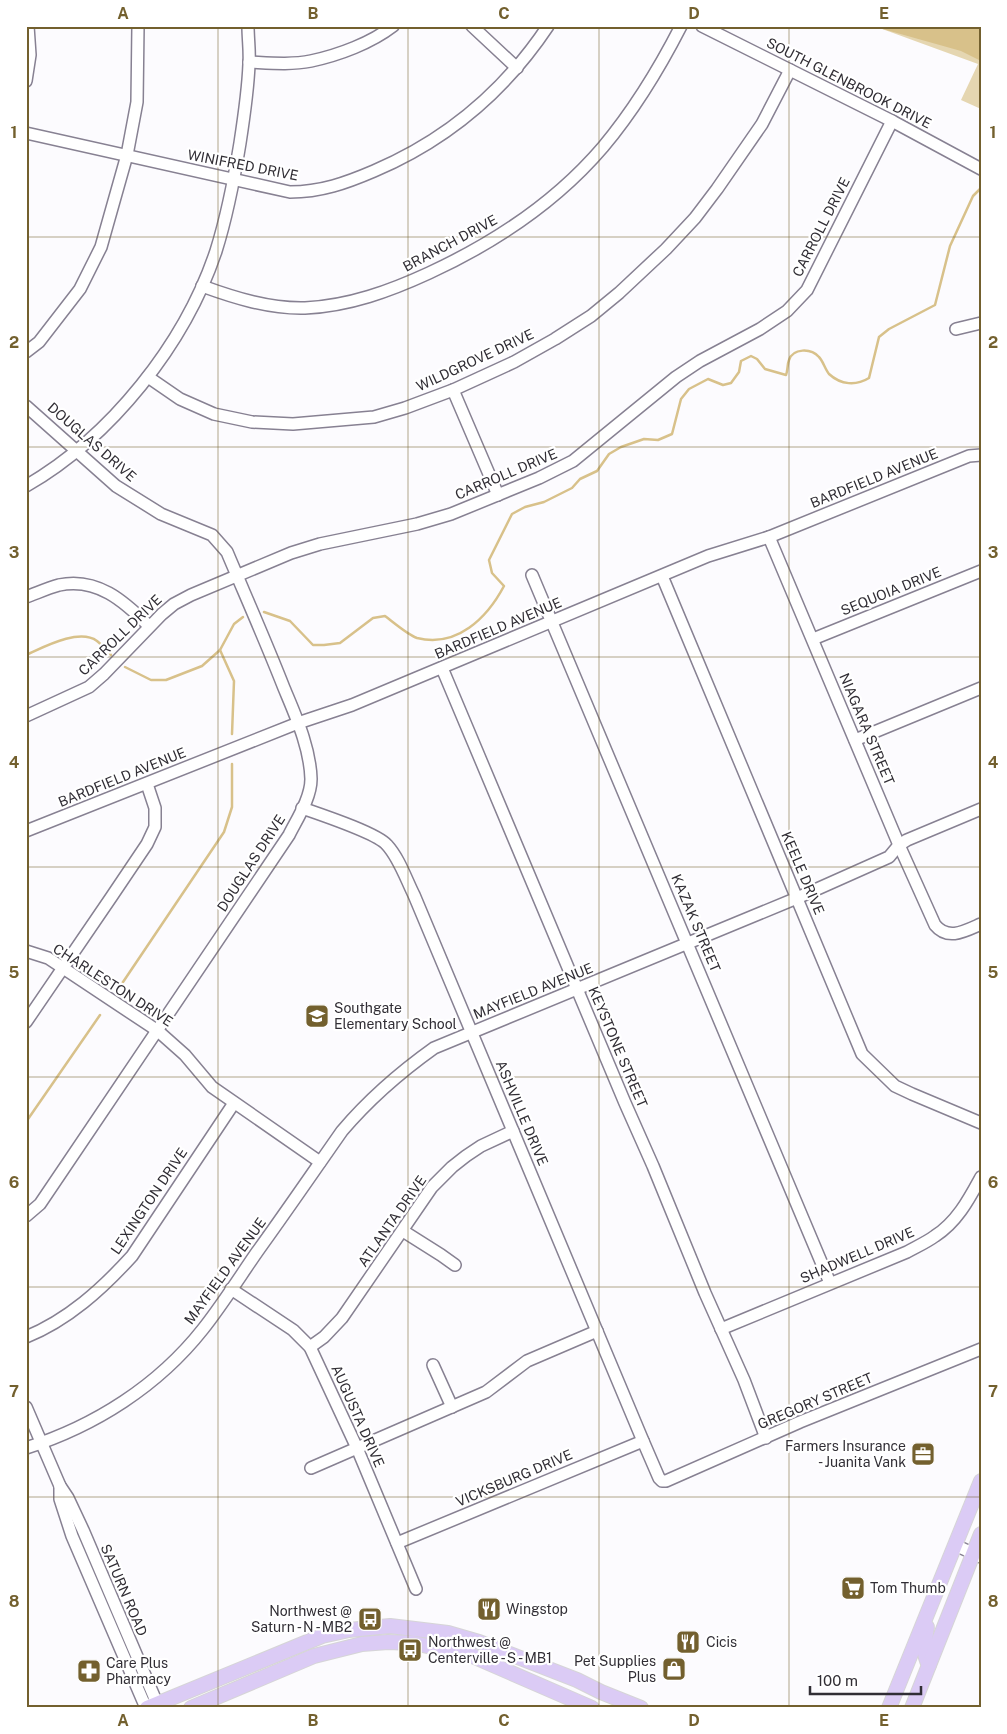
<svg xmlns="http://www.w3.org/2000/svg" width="1007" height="1734" font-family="'Public Sans',sans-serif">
	<rect width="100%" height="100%" fill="#fcfbfe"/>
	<path fill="#e5d6b1" d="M874,26H981V109L961,100L978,64Z"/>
	<path fill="#d8c18a" d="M872,26H981V61L961,51Z"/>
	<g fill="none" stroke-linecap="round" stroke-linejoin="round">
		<g stroke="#d8c18a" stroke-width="2.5">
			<path d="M264,612L290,621L313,645H324L340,643L373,618L385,616C393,622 408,635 417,638C457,648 487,618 504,586L492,573L489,560L512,514L525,507L544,502L572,488L580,479L597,471L609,454L621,447L644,439L658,440L672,434L681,399L689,389L708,379L723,385L731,383L739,372L741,361L751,356L757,359L765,369L786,375C788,370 787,365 789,360C793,348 811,348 819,357C823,361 825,369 829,374C841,385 856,386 869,378L879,337L889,329L935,305L950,246L973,196L981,188"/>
			<path d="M220,650L234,681L232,734"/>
			<path d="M26,655C44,647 79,628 97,641C102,645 106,650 111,655"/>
			<path d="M125,667L151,680H166L202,666L220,650L234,624L243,617"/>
			<path d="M119,988L224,832L232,807V764"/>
			<path d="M26,1122L100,1015"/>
		</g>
		<g stroke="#878192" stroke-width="14">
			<g id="minor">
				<path d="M472,26L517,68"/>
				<path d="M702,26L892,121L981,169"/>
				<path d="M249,62C270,63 291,65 311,61C339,55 371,43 393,26"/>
				<path d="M26,81L30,55L28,26"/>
				<path d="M26,133L290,192C321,192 346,183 374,171C447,140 504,92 548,26"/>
				<path d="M202,286C235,298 270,309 305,308C349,306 390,291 429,273C494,243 556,202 603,147C634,110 659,69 681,26"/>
				<path d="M956,329L981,323"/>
				<path d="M26,352L39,342L80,289L101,247L127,155L137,102L138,26"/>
				<path d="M148,377L180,399L214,414L252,422L293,424L374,417L405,408L453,390L514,362L555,339L591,316L619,293L666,249L695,218L717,189L762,124L790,70"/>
				<path d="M453,390L498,495"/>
				<path d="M26,406L116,486L161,514L212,535L227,552C246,597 266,642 284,688C296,717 310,747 311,779C311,798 297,819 289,835L40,1204L26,1216"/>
				<path d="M26,486C111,437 185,344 216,251C227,216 234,180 240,143C244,117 248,91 249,64C250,52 248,39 248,26"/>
				<path d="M769,537L899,845L935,925C948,941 965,931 981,924"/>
				<path d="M532,575L830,1283"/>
				<path d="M662,576L862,1054L895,1086L912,1094L981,1123"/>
				<path d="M26,597C37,593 48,588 59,585C97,577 124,601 149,626"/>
				<path d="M813,639L981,571"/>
				<path d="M442,668L625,1103L653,1166L705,1293L744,1380L766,1438"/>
				<path d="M26,716L89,687L104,674L162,614L174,604L191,595L291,553L320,544L417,524L451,514L539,478L573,461L676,377L700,361L760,329L787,311L807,290L892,121"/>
				<path d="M855,740L981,688"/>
				<path d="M302,808C319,814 377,833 387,845C399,858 406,879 414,895L643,1441L659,1478L662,1481H666L800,1422L981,1349"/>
				<path d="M26,831L298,723L352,705L708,556L769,537L969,456L981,455"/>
				<path d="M26,951L48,958L158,1031L185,1055L212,1087L320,1162"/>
				<path d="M26,1022L112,896L147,844L155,827V808L147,784"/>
				<path d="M403,1231L441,1255L455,1265"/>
				<path d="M231,1289L293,1330L310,1347L357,1448L416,1589"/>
				<path d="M721,1329L907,1252C916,1247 927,1242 935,1236C957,1222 969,1199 981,1177"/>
				<path d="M26,1337C68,1320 102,1289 132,1256L234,1103"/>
				<path d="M310,1347L324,1337L342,1318L432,1187L452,1167L466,1156L481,1146L513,1131"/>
				<path d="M433,1365L452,1407"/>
				<path d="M26,1407L60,1486L68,1498L83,1530L159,1708"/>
				<path d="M26,1448C95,1426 158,1386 203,1329C222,1305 239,1278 257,1252C286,1212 314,1171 342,1131C370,1098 399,1073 434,1048L797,898L889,857L899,845L907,840L981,809"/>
				<path d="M311,1468L486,1392L527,1361L597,1331"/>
				<path d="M60,1486V1499L72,1536L146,1708"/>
				<path d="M397,1543L643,1441"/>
				<path d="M955,1545L981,1557"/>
			</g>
		</g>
		<g stroke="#d6d5d7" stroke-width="16">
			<g id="major">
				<path d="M927,1627C925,1641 922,1652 929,1665"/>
				<path d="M147,1708L322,1636L349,1630L390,1626L448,1633L479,1642L577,1680L601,1692L641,1708"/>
				<path d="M191,1708L314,1656L362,1644L388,1642L413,1643L470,1655L592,1708"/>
				<path d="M889,1708L981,1481"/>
				<path d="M912,1708L981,1534"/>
			</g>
		</g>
		<use href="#minor" stroke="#fff" stroke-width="11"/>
		<use href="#major" stroke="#dbcbf5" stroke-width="14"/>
	</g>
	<path fill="none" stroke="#73602e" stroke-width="1" stroke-opacity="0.55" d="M218,26V1708M408,26V1708M599,26V1708M789,26V1708M26,237H981M26,447H981M26,657H981M26,867H981M26,1077H981M26,1287H981M26,1497H981"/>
	<defs>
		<g id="school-square" transform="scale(1.25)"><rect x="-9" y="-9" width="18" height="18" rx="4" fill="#73602e" stroke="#fff"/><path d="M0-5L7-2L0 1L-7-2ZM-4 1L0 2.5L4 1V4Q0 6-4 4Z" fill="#fff"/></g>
		<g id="office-square" transform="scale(1.25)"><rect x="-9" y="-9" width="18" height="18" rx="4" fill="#73602e" stroke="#fff"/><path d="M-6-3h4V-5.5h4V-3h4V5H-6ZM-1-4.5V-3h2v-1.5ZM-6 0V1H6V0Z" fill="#fff"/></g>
		<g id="supermarket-square" transform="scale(1.25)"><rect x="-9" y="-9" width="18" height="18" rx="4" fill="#73602e" stroke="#fff"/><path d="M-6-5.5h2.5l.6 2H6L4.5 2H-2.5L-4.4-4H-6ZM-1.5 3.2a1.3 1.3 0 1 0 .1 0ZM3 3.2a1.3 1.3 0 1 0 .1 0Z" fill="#fff"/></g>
		<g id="restaurant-square" transform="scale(1.25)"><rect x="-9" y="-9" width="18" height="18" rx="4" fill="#73602e" stroke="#fff"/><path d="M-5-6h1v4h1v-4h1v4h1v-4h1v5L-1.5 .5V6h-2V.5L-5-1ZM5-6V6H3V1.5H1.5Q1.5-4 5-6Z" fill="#fff"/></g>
		<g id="bus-square" transform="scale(1.25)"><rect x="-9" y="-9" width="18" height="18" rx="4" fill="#73602e" stroke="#fff"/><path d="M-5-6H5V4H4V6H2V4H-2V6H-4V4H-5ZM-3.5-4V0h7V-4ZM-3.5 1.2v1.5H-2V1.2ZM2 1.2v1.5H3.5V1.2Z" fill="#fff"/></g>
		<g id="shop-square" transform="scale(1.25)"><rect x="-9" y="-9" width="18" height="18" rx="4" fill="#73602e" stroke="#fff"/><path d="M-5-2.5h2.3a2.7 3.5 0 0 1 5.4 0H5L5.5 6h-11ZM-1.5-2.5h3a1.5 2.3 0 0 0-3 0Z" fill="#fff"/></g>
		<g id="pharmacy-square" transform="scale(1.25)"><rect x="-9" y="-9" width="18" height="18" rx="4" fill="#73602e" stroke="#fff"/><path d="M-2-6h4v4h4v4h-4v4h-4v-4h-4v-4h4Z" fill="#fff"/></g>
	</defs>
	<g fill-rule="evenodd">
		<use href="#school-square" x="317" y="1016"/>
		<use href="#office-square" x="923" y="1454"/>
		<use href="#supermarket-square" x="853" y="1588"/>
		<use href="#restaurant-square" x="489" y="1609"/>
		<use href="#bus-square" x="370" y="1619"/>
		<use href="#restaurant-square" x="688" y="1642"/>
		<use href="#bus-square" x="410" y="1650"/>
		<use href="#shop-square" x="674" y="1669"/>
		<use href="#pharmacy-square" x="89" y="1671"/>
	</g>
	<g text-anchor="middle" stroke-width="4.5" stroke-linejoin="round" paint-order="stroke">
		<g font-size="14" fill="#312e35" stroke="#fff">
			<text transform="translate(849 83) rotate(27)" y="5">SOUTH GLENBROOK DRIVE</text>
			<text transform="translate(243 165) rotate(11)" y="5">WINIFRED DRIVE</text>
			<text transform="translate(821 227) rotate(-63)" y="5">CARROLL DRIVE</text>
			<text transform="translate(450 243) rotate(-28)" y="5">BRANCH DRIVE</text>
			<text transform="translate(475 360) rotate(-25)" y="5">WILDGROVE DRIVE</text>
			<text transform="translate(92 442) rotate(41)" y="5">DOUGLAS DRIVE</text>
			<text transform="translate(506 474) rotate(-23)" y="5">CARROLL DRIVE</text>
			<text transform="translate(874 478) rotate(-22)" y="5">BARDFIELD AVENUE</text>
			<text transform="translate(891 591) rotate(-22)" y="5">SEQUOIA DRIVE</text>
			<text transform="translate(498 628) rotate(-23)" y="5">BARDFIELD AVENUE</text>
			<text transform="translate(120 635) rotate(-44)" y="5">CARROLL DRIVE</text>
			<text transform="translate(867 729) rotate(67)" y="5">NIAGARA STREET</text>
			<text transform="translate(122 777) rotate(-22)" y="5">BARDFIELD AVENUE</text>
			<text transform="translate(251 863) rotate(-57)" y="5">DOUGLAS DRIVE</text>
			<text transform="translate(803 873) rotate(67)" y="5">KEELE DRIVE</text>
			<text transform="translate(696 923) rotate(67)" y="5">KAZAK STREET</text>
			<text transform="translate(113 985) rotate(33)" y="5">CHARLESTON DRIVE</text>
			<text transform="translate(533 991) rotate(-22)" y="5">MAYFIELD AVENUE</text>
			<text transform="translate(618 1047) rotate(67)" y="5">KEYSTONE STREET</text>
			<text transform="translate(522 1113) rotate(67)" y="5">ASHVILLE DRIVE</text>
			<text transform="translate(149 1201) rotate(-56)" y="5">LEXINGTON DRIVE</text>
			<text transform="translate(392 1221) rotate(-55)" y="5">ATLANTA DRIVE</text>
			<text transform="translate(857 1255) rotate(-23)" y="5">SHADWELL DRIVE</text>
			<text transform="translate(225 1271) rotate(-54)" y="5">MAYFIELD AVENUE</text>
			<text transform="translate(815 1401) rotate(-23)" y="5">GREGORY STREET</text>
			<text transform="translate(358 1416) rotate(66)" y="5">AUGUSTA DRIVE</text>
			<text transform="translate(514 1478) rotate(-23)" y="5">VICKSBURG DRIVE</text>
			<text transform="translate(124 1590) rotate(67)" y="5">SATURN ROAD</text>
		</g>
		<g font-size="14" fill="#312e35" stroke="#fff" text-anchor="start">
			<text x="334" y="1013">Southgate<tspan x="334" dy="16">Elementary School</tspan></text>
			<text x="906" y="1451" text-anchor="end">Farmers Insurance<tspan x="906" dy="16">- Juanita Vank</tspan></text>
			<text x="870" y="1593">Tom Thumb</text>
			<text x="506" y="1614">Wingstop</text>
			<text x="352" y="1616" text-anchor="end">Northwest @<tspan x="352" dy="16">Saturn - N - MB2</tspan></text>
			<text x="428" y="1647">Northwest @<tspan x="428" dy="16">Centerville - S - MB1</tspan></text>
			<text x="706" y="1647">Cicis</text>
			<text x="656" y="1666" text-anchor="end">Pet Supplies<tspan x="656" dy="16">Plus</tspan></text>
			<text x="106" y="1668">Care Plus<tspan x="106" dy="16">Pharmacy</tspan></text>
		</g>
	</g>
	<rect width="1007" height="1734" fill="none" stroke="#ffffff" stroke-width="55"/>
	<path d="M810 1686v8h111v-8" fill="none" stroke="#312e35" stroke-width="2.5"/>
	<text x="817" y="1686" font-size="15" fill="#312e35" stroke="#ffffff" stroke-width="4" paint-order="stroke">100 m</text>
	<rect x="28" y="28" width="952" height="1678" fill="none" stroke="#73602e" stroke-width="2"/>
	<g font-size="16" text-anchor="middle" font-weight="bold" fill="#73602e">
		<text x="123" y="19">A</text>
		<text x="313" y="19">B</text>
		<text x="504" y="19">C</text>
		<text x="694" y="19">D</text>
		<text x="884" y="19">E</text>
		<text x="14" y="138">1</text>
		<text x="993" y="138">1</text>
		<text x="14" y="348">2</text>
		<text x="993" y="348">2</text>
		<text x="14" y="558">3</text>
		<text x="993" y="558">3</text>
		<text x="14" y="768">4</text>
		<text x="993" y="768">4</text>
		<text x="14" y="978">5</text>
		<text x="993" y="978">5</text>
		<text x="14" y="1188">6</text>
		<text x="993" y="1188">6</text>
		<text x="14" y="1397">7</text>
		<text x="993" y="1397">7</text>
		<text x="14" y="1607">8</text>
		<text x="993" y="1607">8</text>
		<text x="123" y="1726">A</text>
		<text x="313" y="1726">B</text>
		<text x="504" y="1726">C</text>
		<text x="694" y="1726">D</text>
		<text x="884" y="1726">E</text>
	</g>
</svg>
